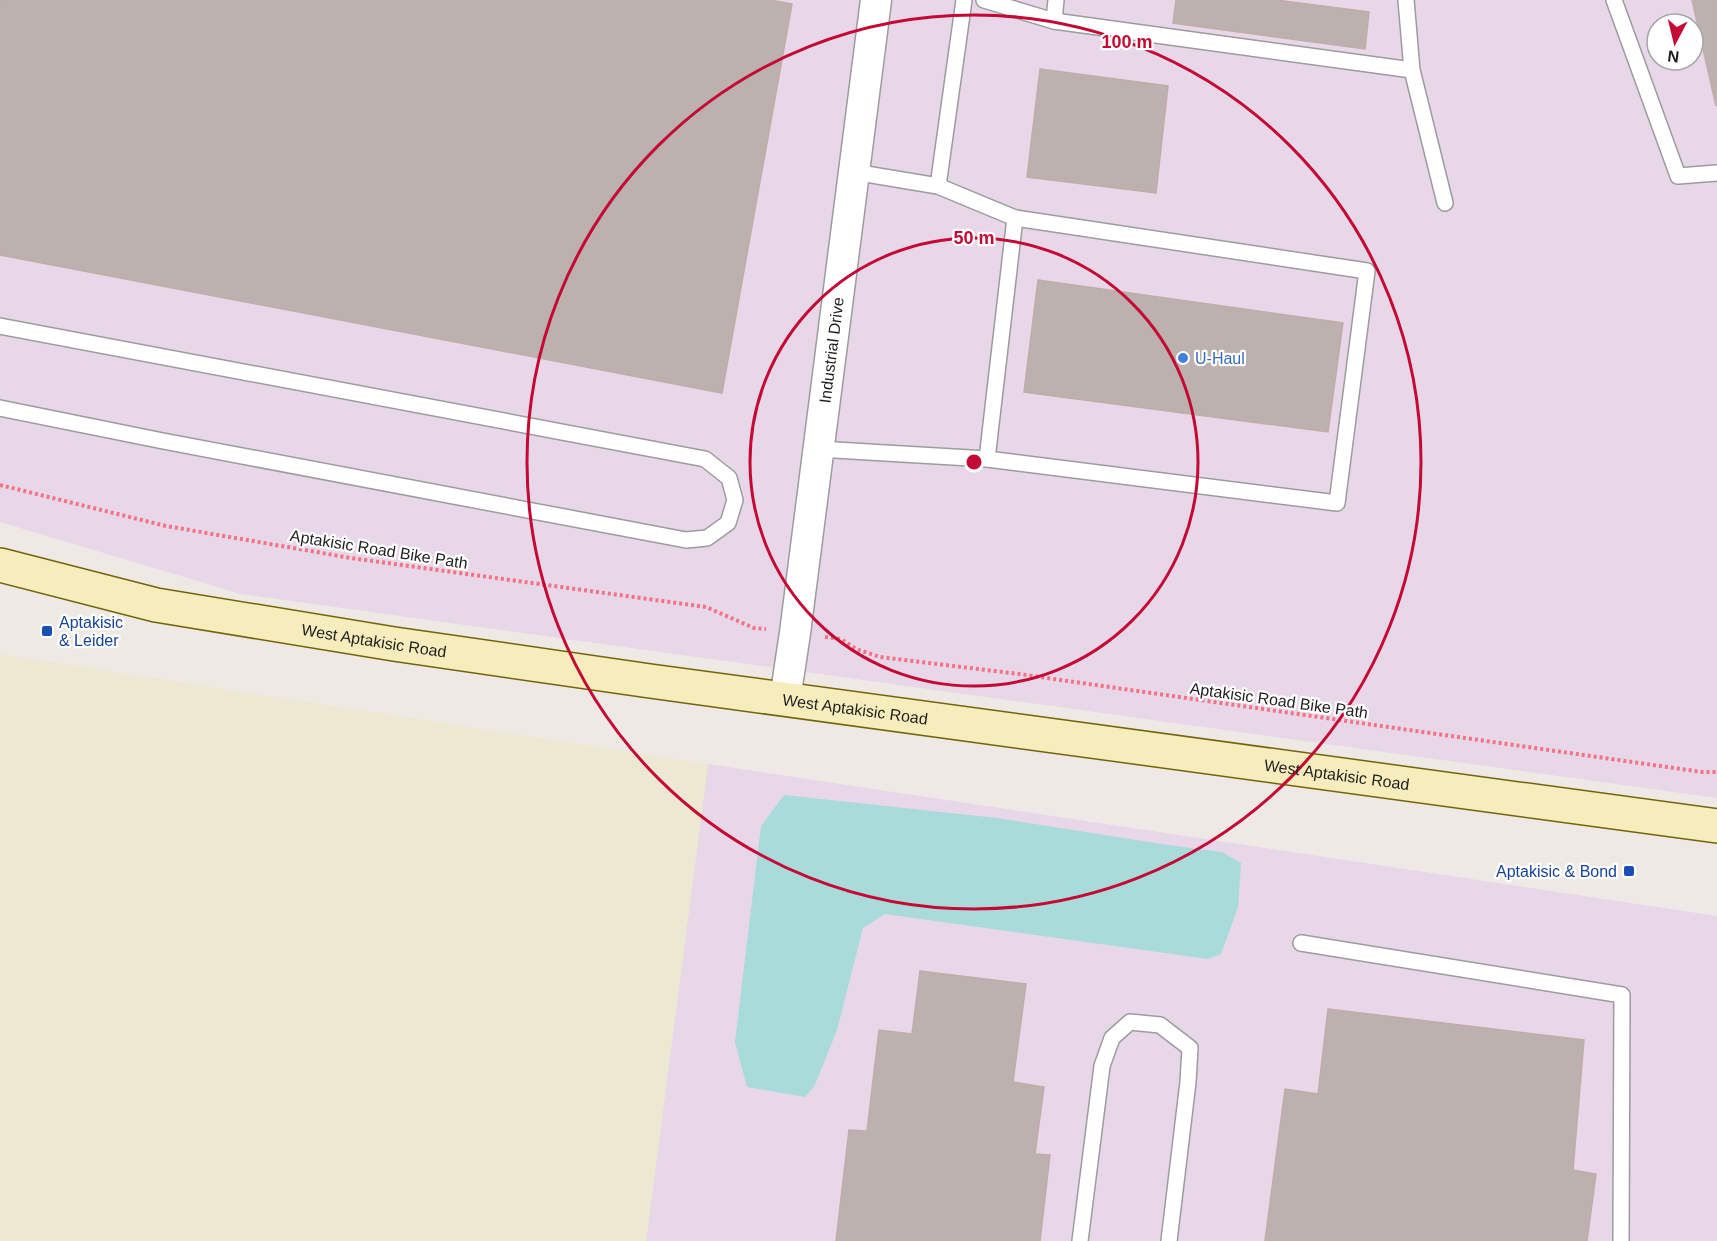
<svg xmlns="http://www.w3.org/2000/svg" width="1717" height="1241" font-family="Arial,sans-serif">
	<rect width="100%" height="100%" fill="#efe9e5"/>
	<g fill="#e7d7e8" fill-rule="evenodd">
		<path d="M0,0H1717V798L241,594L0,522ZM1657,24H1693V60H1657Z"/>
		<path d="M708,764L1717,916V1241H646Z"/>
	</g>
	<path fill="#ede8d1" d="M0,654L708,764L646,1241H0Z"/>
	<path fill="#a8dbda" d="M784,795L997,818L1168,845L1222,852L1241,863L1238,907L1221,954L1208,959L885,914L863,928L837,1030L814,1087L805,1097L747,1087L735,1042L761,826Z"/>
	<g fill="#bcb1af" stroke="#c0ada8" stroke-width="1.5">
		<path d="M0,0H771L792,4L722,393L0,255Z"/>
		<path d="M1176,0H1276L1369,12L1365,49L1173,23Z"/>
		<path d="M1692,0H1717L1716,106Z"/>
		<path d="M1040,69L1168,86L1156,193L1027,177Z"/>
		<path d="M1038,280L1343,323L1328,432L1024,392Z"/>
		<path d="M920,971L1026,984L1013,1082L1044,1087L1035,1154L1050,1155L1040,1241H836L849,1130L867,1131L879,1030L912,1034Z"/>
		<path d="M1328,1009L1584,1040L1573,1170L1596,1174L1587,1241H1265L1285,1089L1318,1094Z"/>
	</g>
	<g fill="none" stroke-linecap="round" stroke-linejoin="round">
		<g stroke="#9c9c9c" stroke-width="18">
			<g id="service">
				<path d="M984,0L1054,21L1412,70L1445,203"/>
				<path d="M1406,0L1412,70"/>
				<path d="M1614,0L1678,176L1717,173"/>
				<path d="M1054,21L1056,0"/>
				<path d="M938,186L964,0"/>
				<path d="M0,326L705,459L729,478L735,500L728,523L707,538L686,540L163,441L0,408"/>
				<path d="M818,449L987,459L1015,218L938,186L854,172"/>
				<path d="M987,459L1337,503L1367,271L1015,218"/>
				<path d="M1301,943L1622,995L1621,1241"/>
				<path d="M1080,1241L1102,1066L1112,1038L1130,1022L1160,1025L1190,1048L1188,1082L1169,1241"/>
			</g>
		</g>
		<g stroke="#9c9c9c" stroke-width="33">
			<g id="minor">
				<path id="s1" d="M785,699L795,633L876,0"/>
			</g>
		</g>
		<g stroke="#71640a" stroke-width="36">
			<g id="secondary">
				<path id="s2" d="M0,565L156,605L394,644L650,681L1717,826"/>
			</g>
		</g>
		<g stroke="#f47283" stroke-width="4" stroke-dasharray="3 3" stroke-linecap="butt">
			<path d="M0,485L166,526L351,558L706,607L754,628L766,629"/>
			<path d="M825,637L841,639L856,649L880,657L1019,674L1702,772H1717"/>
		</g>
		<use href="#service" stroke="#fff" stroke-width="15"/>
		<use href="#minor" stroke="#fff" stroke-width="30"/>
		<use href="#secondary" stroke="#f7ecbc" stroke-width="33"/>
	</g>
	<g fill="none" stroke="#c40935" stroke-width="3">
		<circle cx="974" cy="462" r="224"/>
		<circle cx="974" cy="462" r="447"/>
	</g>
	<circle fill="#3f7fe0" stroke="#fff" stroke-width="2" cx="1183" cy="358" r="6"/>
	<g fill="#1a4fb4" stroke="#fff" stroke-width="2">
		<rect x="41" y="625" width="12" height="12" rx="3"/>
		<rect x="1623" y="865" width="12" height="12" rx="3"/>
	</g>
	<g text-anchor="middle" stroke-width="4.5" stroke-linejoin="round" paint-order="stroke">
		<g font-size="16" fill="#1f1f1f" stroke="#fff">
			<text dy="6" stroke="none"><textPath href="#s1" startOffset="352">Industrial Drive</textPath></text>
			<text transform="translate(379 549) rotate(9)" y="6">Aptakisic Road Bike Path</text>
			<text dy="6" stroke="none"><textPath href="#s2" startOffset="382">West Aptakisic Road</textPath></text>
			<text transform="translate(1279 700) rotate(8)" y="6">Aptakisic Road Bike Path</text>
			<text dy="6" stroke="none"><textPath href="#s2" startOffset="868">West Aptakisic Road</textPath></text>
			<text dy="6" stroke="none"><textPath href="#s2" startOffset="1354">West Aptakisic Road</textPath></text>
		</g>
		<g font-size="16" fill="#366cbe" stroke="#fff" text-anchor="start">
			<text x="1195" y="364">U-Haul</text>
		</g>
		<g font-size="16" fill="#164399" stroke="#fff" text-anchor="start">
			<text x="59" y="628">Aptakisic<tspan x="59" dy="18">&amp; Leider</tspan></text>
			<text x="1617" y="877" text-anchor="end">Aptakisic &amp; Bond</text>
		</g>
	</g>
	<circle cx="974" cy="462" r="9" fill="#c40935" stroke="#fff" stroke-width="3"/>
	<g font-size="18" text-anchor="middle" font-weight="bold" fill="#c40935" stroke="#fff" stroke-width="4.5" stroke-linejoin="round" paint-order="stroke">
		<text x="1127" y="48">100 m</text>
		<text x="974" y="244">50 m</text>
	</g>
	<g transform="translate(1675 42) rotate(187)"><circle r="28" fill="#ffffff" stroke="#a5a5a5" stroke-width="1.5"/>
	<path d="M0-4.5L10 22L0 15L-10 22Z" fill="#c40935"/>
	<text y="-9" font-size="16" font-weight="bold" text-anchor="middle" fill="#1f1f1f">N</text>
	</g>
</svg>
